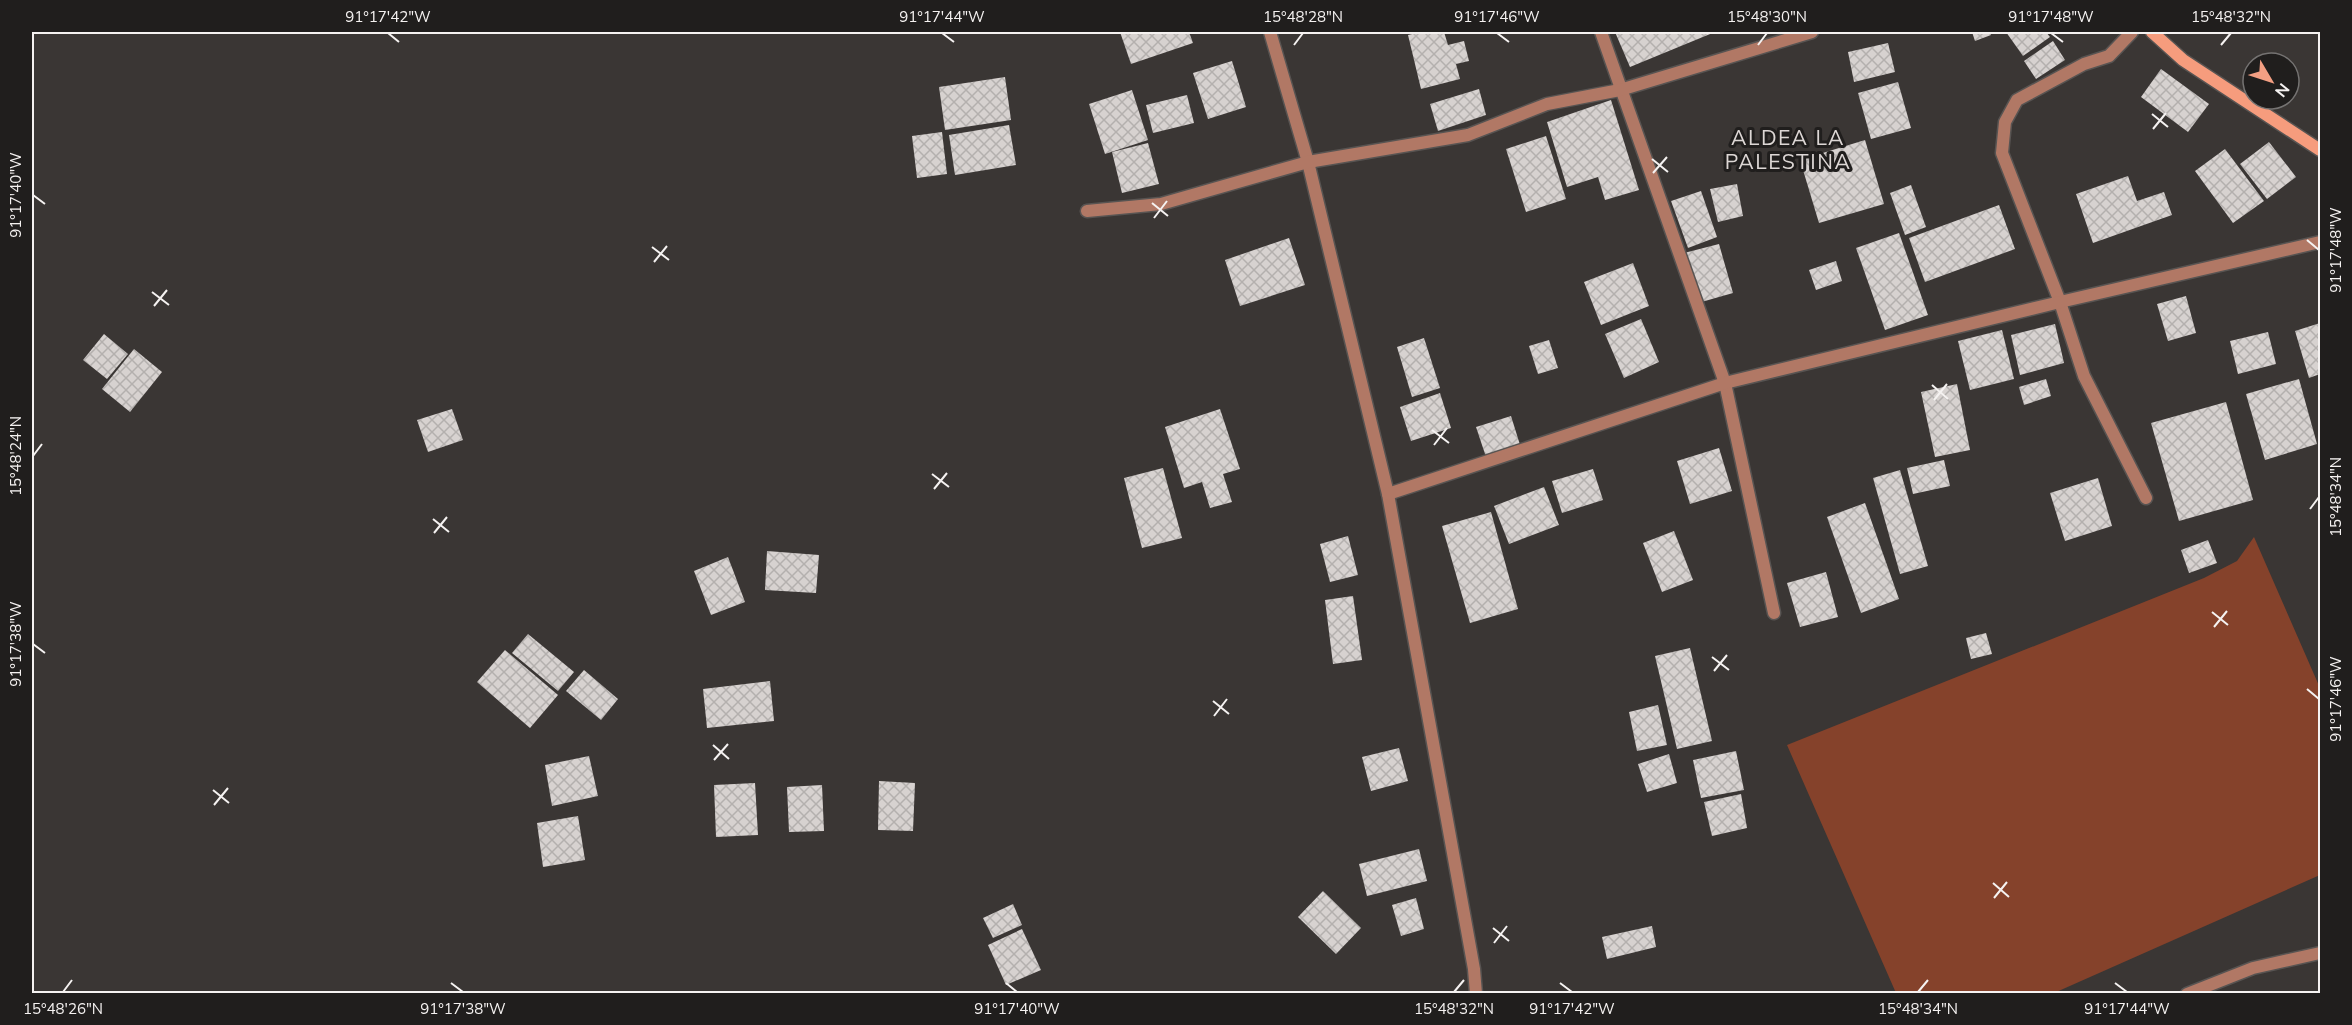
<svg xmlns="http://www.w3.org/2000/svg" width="2352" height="1025" font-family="Mulish,sans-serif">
	<defs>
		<pattern id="building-cross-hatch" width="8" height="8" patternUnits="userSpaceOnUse" patternTransform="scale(1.5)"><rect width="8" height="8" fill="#d7d2d0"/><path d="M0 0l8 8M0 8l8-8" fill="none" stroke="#b4b0ae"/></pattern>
	</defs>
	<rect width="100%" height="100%" fill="#3a3634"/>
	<path fill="#85422b" d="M2254,537L2320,688V875L2054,993H1896L1787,745L2204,578L2237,561Z"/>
	<g fill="url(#building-cross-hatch)">
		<path d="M1120,32H1189L1193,43L1131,64Z"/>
		<path d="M1421,32H1444L1448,45L1464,41L1469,61L1456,64L1460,79L1421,89L1408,35Z"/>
		<path d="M1615,32H1715L1630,67Z"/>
		<path d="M1972,32H1990L1991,35L1975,41Z"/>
		<path d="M2006,32H2046L2050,37L2023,56Z"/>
		<path d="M2053,41L2065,60L2036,79L2024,61Z"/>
		<path d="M1888,43L1895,72L1854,82L1848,52Z"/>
		<path d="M1232,61L1246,107L1208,119L1193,73Z"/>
		<path d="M2161,69L2209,104L2188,132L2141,97Z"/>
		<path d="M1005,77L1011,120L945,130L939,87Z"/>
		<path d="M1898,82L1911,128L1871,139L1858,93Z"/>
		<path d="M1479,89L1486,115L1438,131L1430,104Z"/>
		<path d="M1132,90L1148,140L1105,154L1089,104Z"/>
		<path d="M1187,95L1194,123L1153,133L1146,105Z"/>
		<path d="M1611,100L1639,190L1605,200L1598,177L1567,187L1547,122Z"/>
		<path d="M1009,125L1016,165L955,175L949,135Z"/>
		<path d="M942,132L947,174L917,178L912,136Z"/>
		<path d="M1546,136L1566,199L1526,212L1506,149Z"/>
		<path d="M1865,140L1884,204L1819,223L1800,160Z"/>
		<path d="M2269,142L2296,177L2267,199L2240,164Z"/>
		<path d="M1148,143L1159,184L1122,193L1112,152Z"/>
		<path d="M2225,149L2264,201L2233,223L2195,171Z"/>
		<path d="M2128,176L2137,201L2164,192L2172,215L2093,243L2076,194Z"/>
		<path d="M1737,184L1743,216L1718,222L1710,189Z"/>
		<path d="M1911,185L1926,227L1905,235L1890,193Z"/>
		<path d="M1701,191L1717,237L1688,248L1671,201Z"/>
		<path d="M1999,205L2015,249L1925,282L1909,238Z"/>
		<path d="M1899,233L1928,315L1885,330L1856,248Z"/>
		<path d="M1289,238L1305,285L1240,306L1225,260Z"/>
		<path d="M1719,244L1733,293L1698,303L1684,253Z"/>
		<path d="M1836,261L1842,281L1816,290L1809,270Z"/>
		<path d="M1633,263L1649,306L1601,325L1584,282Z"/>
		<path d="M2186,296L2196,333L2168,341L2157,304Z"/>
		<path d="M1641,319L1659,362L1624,378L1605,334Z"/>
		<path d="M2320,323V374L2309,378L2295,331Z"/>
		<path d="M2055,324L2064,363L2020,375L2011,335Z"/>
		<path d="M2002,330L2014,379L1970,390L1958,341Z"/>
		<path d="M2268,332L2276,364L2238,374L2230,341Z"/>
		<path d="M104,334L128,354L107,379L83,360Z"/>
		<path d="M1424,338L1440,388L1412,397L1397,347Z"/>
		<path d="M1549,340L1558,368L1538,374L1529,346Z"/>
		<path d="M134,349L162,372L130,412L102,389Z"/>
		<path d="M2046,379L2051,396L2024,405L2019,387Z"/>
		<path d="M2299,379L2317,444L2265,460L2246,394Z"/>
		<path d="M1957,384L1970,450L1935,457L1921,392Z"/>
		<path d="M1440,393L1451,428L1411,441L1400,407Z"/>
		<path d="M2226,402L2253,500L2179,521L2151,423Z"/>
		<path d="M452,409L463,440L428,452L417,420Z"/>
		<path d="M1220,409L1240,469L1223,474L1232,502L1210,508L1202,482L1184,488L1165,427Z"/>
		<path d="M1511,416L1521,448L1487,460L1476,427Z"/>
		<path d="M1719,448L1732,491L1690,504L1677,461Z"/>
		<path d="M1944,460L1950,486L1913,494L1907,468Z"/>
		<path d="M1163,468L1182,538L1142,548L1124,478Z"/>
		<path d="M1593,469L1603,500L1562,513L1552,481Z"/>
		<path d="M1900,470L1928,566L1900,574L1873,478Z"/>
		<path d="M2098,478L2112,526L2065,541L2050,493Z"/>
		<path d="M1544,487L1559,525L1509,544L1494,506Z"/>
		<path d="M1865,503L1899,599L1861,613L1827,517Z"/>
		<path d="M1491,512L1518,609L1470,623L1442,526Z"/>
		<path d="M1674,531L1693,580L1662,592L1643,543Z"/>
		<path d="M1348,536L1358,575L1330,582L1320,544Z"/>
		<path d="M2208,540L2217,563L2189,573L2181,550Z"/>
		<path d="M767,551L819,555L816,593L765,590Z"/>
		<path d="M728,557L745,602L711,615L694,571Z"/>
		<path d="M1826,572L1838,617L1800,627L1787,583Z"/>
		<path d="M1353,596L1362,660L1333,664L1325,600Z"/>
		<path d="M1986,633L1992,654L1971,659L1966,638Z"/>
		<path d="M528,634L574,672L558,691L512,653Z"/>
		<path d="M1690,648L1712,741L1677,749L1655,656Z"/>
		<path d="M505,650L558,695L530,728L477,682Z"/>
		<path d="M584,670L618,699L601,720L566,691Z"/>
		<path d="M770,681L774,721L707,728L703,689Z"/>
		<path d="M1658,705L1667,745L1637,751L1629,712Z"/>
		<path d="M1399,748L1408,781L1371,791L1362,757Z"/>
		<path d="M1736,751L1744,790L1701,798L1693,760Z"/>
		<path d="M1669,754L1677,783L1647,792L1638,764Z"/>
		<path d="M589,756L598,796L552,806L545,765Z"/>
		<path d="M879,781L915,783L913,831L878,830Z"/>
		<path d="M755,783L758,835L716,837L714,785Z"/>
		<path d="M822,785L824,831L789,832L787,787Z"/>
		<path d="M1741,794L1747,828L1712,836L1704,802Z"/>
		<path d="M578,816L585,860L543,867L537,823Z"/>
		<path d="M1419,849L1427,881L1367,896L1359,864Z"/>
		<path d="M1323,891L1361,928L1336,954L1298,917Z"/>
		<path d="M1416,898L1424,929L1401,936L1392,905Z"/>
		<path d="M1013,904L1022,925L993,938L983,918Z"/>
		<path d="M1652,926L1656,947L1607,959L1602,937Z"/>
		<path d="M1022,929L1041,970L1006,985L988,945Z"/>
	</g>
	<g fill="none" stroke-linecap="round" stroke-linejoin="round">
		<g stroke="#585452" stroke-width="15">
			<g id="street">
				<path d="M1270,32L1308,162L1388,494L1474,969L1476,994"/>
				<path d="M1601,32L1725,383L1774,613"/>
				<path d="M2132,32L2109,56L2084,64L2017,100L2005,122L2002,153L2060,302L2084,376L2146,498"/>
				<path d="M1087,211L1161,204L1308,162L1468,135L1547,104L1620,90L1812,32"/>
				<path d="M1388,494L1725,383L2060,302L2320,242"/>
				<path d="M2187,994L2253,968L2320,953"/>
			</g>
		</g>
		<g stroke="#585452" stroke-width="15">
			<path id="secondary" d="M2152,32L2183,60L2320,150"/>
		</g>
		<use href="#street" stroke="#b17865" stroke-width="12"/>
		<use href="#secondary" stroke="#f69c7d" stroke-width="12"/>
	</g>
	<path fill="none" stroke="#f5f2f1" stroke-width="2" d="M388,33L399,42M942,33L954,42M1497,33L1509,42M2051,33L2063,42M1294,45L1303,33M1758,45L1767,33M2221,45L2231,33M2152,114L2168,127M2153,129L2166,113M1652,159L1668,172M1653,173L1667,157M33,195L45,204M1152,203L1168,216M1154,218L1167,201M2307,240L2319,250M652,247L669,260M654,262L667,246M152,292L169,305M154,306L167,290M1932,385L1948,399M1934,400L1947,384M1432,430L1449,443M1434,445L1447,428M33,456L42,444M932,474L949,487M934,489L947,473M2310,509L2319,497M433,519L449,532M434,533L447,517M2212,612L2228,625M2214,627L2227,611M33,644L45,653M1712,657L1729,670M1714,671L1727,655M2307,689L2319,699M1213,701L1229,714M1214,716L1227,699M713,745L729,759M714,760L728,744M213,790L229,803M214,805L228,788M1993,883L2009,897M1994,898L2007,882M1493,928L1509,941M1494,943L1507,926M451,983L463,992M1006,983L1017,992M1560,983L1572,992M2115,983L2127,992M63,992L72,980M1454,992L1464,980M1918,992L1928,980"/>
	<g text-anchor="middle" stroke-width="6" stroke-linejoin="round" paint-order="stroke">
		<g font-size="21" letter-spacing="1.5" fill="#ddd7d5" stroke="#201e1d">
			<text x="1788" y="145">ALDEA LA<tspan x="1788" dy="24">PALESTINA</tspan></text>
		</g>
	</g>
	<rect width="2352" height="1025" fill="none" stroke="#201e1d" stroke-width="66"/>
	<g transform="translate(2271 81) rotate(129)"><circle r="28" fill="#201e1d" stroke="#757372" stroke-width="1.5"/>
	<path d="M0-4.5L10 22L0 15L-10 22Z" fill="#f39f83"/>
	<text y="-9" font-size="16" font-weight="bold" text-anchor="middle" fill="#f5f2f1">N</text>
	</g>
	<rect x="33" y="33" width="2286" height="959" fill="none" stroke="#f5f2f1" stroke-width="2"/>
	<g font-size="15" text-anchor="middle" fill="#f5f2f1">
		<text x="388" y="22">91°17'42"W</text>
		<text x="942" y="22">91°17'44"W</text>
		<text x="1303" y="22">15°48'28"N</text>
		<text x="1497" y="22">91°17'46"W</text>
		<text x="1767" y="22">15°48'30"N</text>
		<text x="2051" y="22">91°17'48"W</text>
		<text x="2231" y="22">15°48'32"N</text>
		<text transform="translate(16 195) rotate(-90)" y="5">91°17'40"W</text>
		<text transform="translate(2336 250) rotate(-90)" y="5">91°17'48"W</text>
		<text transform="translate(16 456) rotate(-90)" y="5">15°48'24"N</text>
		<text transform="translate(2336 497) rotate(-90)" y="5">15°48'34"N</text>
		<text transform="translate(16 644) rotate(-90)" y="5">91°17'38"W</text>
		<text transform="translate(2336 699) rotate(-90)" y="5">91°17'46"W</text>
		<text x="63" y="1014">15°48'26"N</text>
		<text x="463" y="1014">91°17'38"W</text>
		<text x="1017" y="1014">91°17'40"W</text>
		<text x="1454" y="1014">15°48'32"N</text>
		<text x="1572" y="1014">91°17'42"W</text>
		<text x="1918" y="1014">15°48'34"N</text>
		<text x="2127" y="1014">91°17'44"W</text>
	</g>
</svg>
